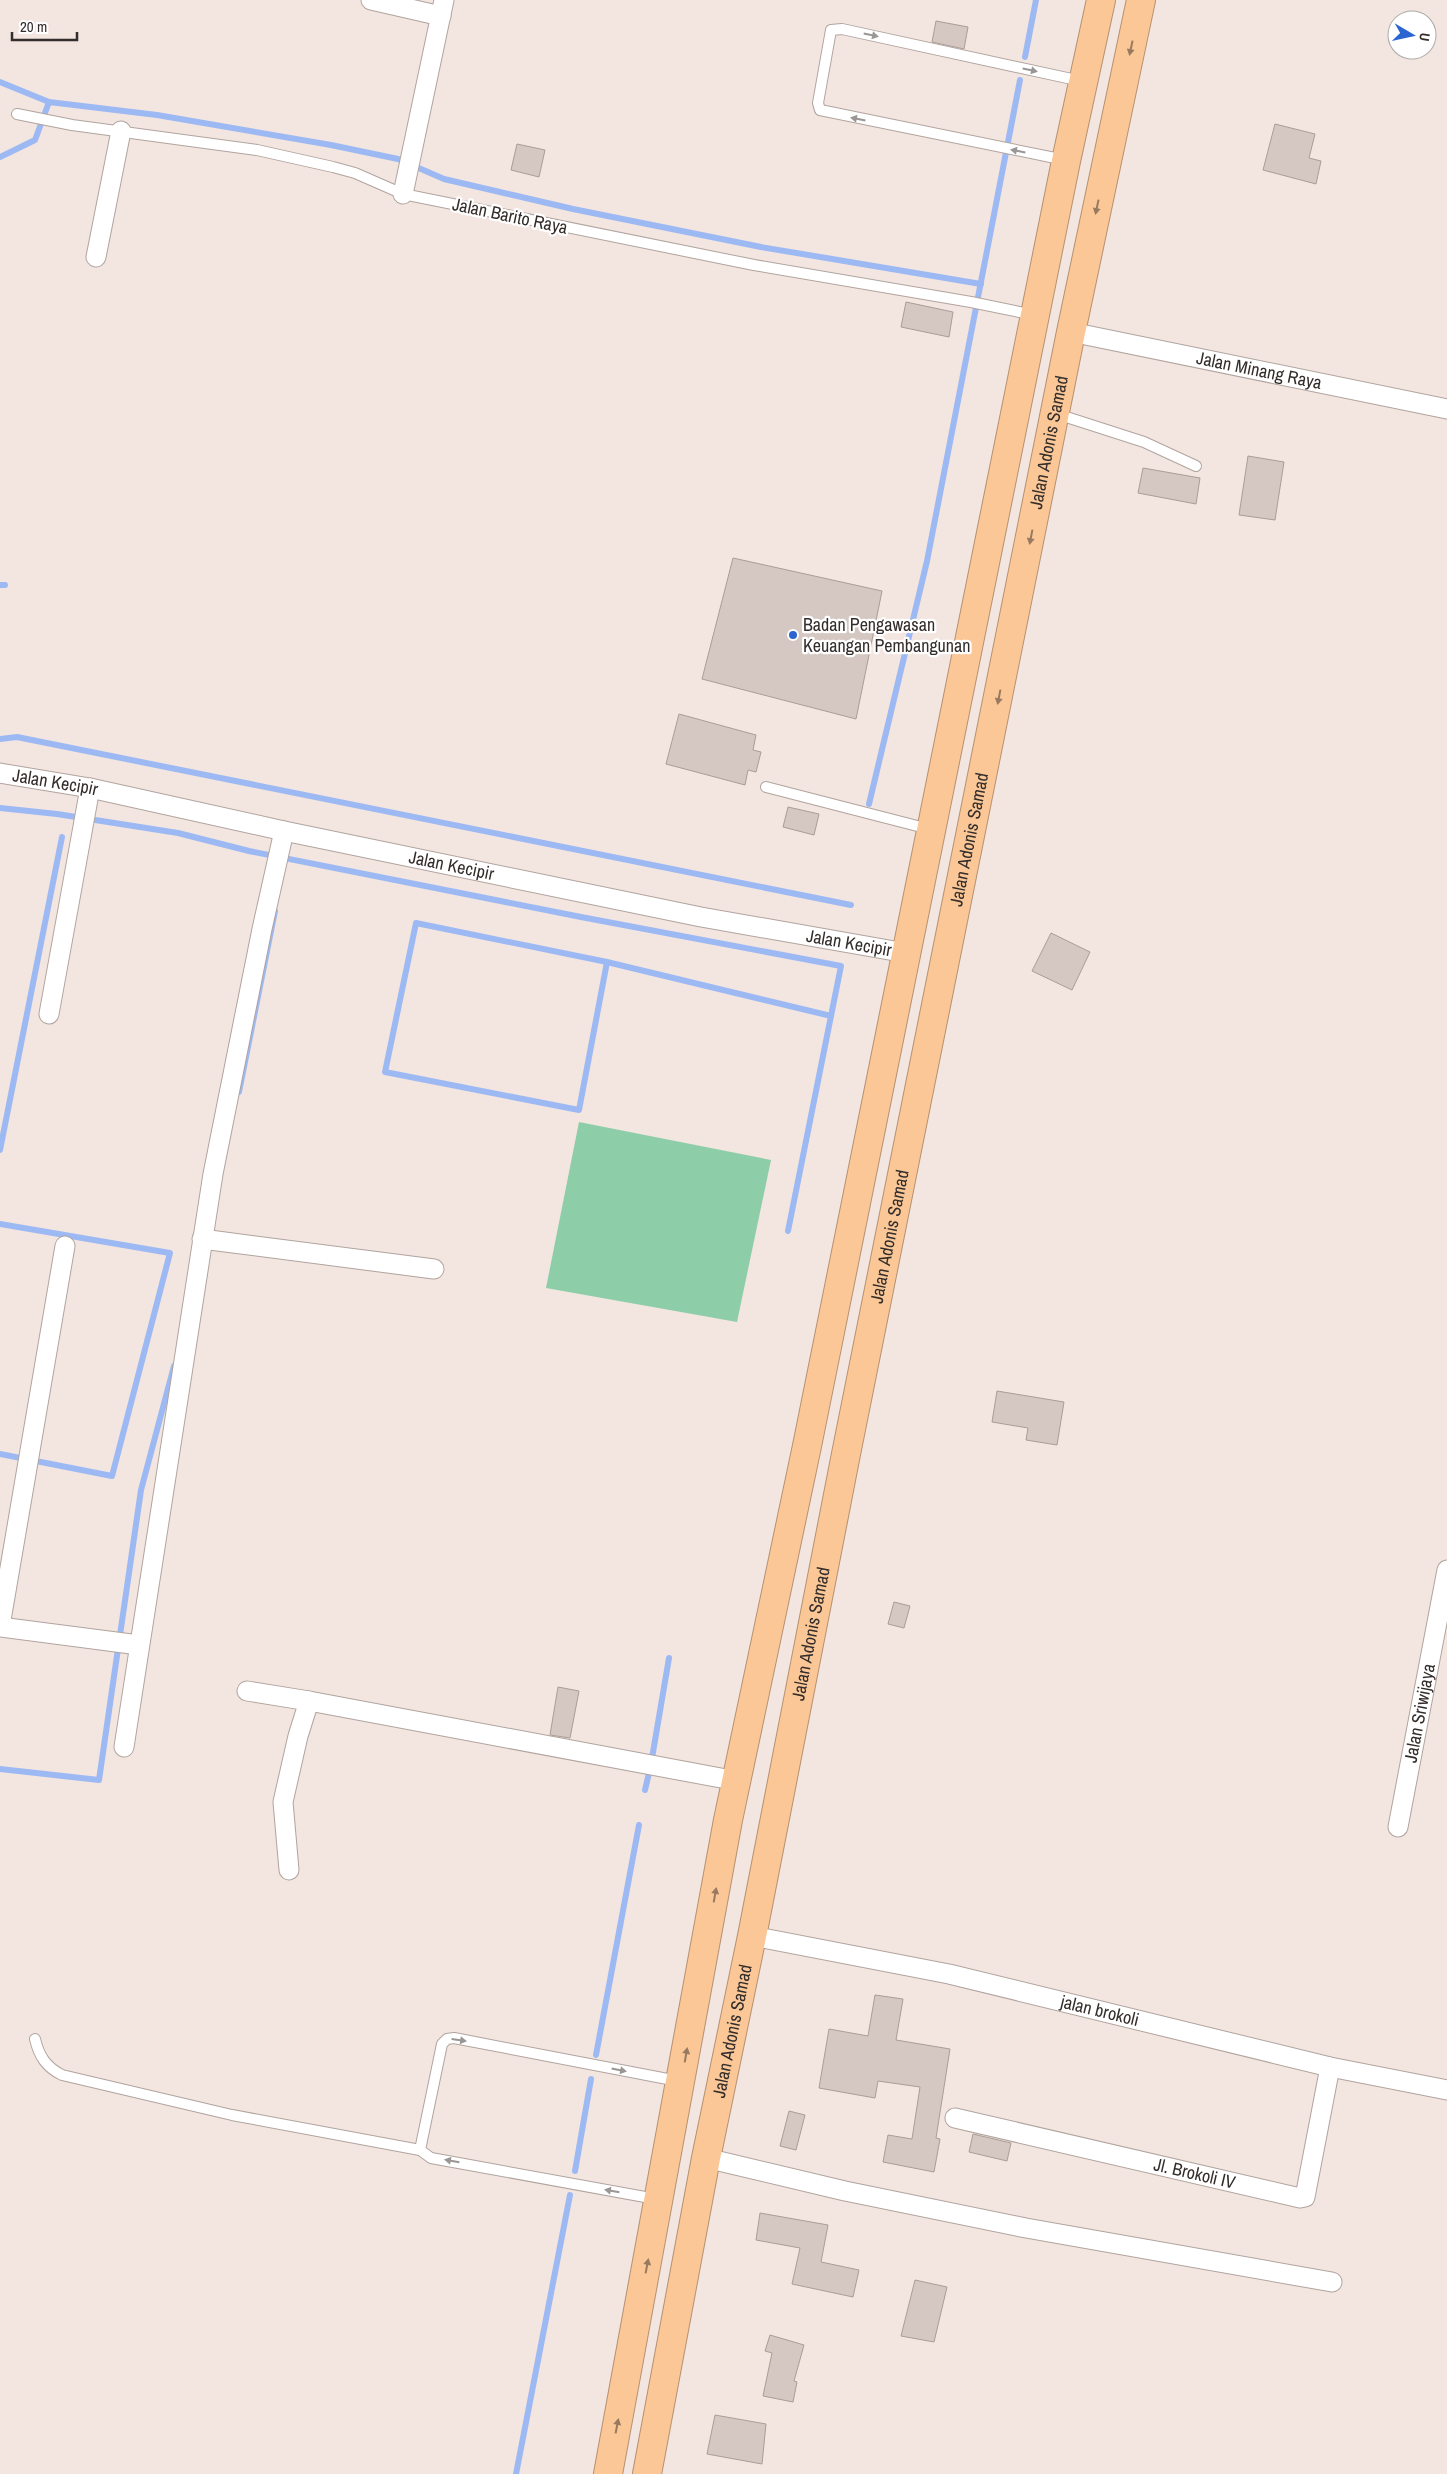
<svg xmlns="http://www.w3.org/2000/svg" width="1447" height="2474" font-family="'Archivo Narrow',sans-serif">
	<rect width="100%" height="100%" fill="#f3e5e0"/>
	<path fill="#8dcea9" d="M579,1122L771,1160L737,1322L546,1288Z"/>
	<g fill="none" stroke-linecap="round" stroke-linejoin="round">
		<g stroke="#9db9f3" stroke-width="6">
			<path d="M1025,57L1036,0"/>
			<path d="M0,82L49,102"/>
			<path d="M0,157L35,140L49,102L157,115L331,145L398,159L444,179L573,209L761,247L981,284"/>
			<path d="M0,585H5"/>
			<path d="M0,739L17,737L851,905"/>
			<path d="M869,804L927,561L1020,80"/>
			<path d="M0,808L57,814L178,833L249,851L581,917L841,966L788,1231"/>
			<path d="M607,962L579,1110L385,1072L416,923L607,962L831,1016"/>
			<path d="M239,1092L275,911"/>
			<path d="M0,1150L62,837"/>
			<path d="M0,1224L170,1253L112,1476L0,1454"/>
			<path d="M652,1758L669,1658"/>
			<path d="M0,1769L99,1780L141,1490L174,1366"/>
			<path d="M645,1790L649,1773"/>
			<path d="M596,2055L639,1825"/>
			<path d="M575,2171L591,2079"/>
			<path d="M516,2474L570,2195"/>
		</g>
	</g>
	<g fill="#d5c8c2" stroke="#a99d97">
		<path d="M936,21L968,27L964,49L932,42Z"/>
		<path d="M1275,124L1315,134L1309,158L1321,161L1316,184L1263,170Z"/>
		<path d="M517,144L545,150L539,177L511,170Z"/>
		<path d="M906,302L953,312L949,337L901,327Z"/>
		<path d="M1248,456L1284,462L1275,520L1239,515Z"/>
		<path d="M1143,468L1200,478L1196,504L1138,493Z"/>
		<path d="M733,558L882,591L856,719L702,679Z"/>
		<path d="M679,714L756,735L753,750L761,752L756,772L748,770L745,785L666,764Z"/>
		<path d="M788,807L819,814L814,835L783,827Z"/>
		<path d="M1051,933L1090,952L1072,990L1032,971Z"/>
		<path d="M997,1391L1064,1402L1057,1445L1026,1440L1028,1428L992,1422Z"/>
		<path d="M894,1602L910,1606L904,1628L888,1624Z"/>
		<path d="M558,1687L579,1691L570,1738L550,1735Z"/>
		<path d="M875,1995L903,1999L896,2040L950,2049L936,2138L940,2139L934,2172L883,2162L888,2135L912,2139L920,2087L878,2081L875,2098L819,2088L829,2029L868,2036Z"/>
		<path d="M789,2111L805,2115L796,2150L780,2146Z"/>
		<path d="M973,2134L1011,2143L1007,2161L969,2152Z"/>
		<path d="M760,2213L828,2225L821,2262L859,2270L853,2297L792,2284L800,2248L756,2240Z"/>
		<path d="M915,2280L947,2287L934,2342L901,2336Z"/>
		<path d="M770,2335L804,2345L794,2381L797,2382L793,2402L763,2396L772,2353L765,2351Z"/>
		<path d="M715,2415L766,2424L762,2464L707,2454Z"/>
	</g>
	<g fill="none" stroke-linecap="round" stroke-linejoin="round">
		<g stroke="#b1a49f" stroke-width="12">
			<g id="lane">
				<path d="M17,114L72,125L257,150L333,167L355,173L403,194L754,265L971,302L1034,315"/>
				<path d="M1065,160L820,110L818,103L831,30L842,29L1081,81"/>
				<path d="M1057,414L1144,442L1196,466"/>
				<path d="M766,787L929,829"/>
				<path d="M35,2039C39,2056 46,2067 62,2075L232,2115L420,2150"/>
				<path d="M656,2199L431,2158L420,2150L442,2044L447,2039L454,2038L678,2081"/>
			</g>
		</g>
		<g stroke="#b1a49f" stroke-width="21">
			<g id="street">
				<path d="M371,0L441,16"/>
				<path d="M403,194L444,0"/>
				<path d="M96,257L121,131"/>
				<path id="s1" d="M1071,332L1447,409"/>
				<path id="s2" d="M0,773L90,788L284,831L701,917L906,953"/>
				<path d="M49,1014L90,788"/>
				<path d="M202,1239L434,1269"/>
				<path d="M0,1626L65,1246"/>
				<path d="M0,1627L139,1645"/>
				<path d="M247,1691L309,1701"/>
				<path d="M124,1747L213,1174L262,929L284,831"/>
				<path id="s3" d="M1398,1827L1447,1570"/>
				<path d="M289,1870L283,1802L298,1736L309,1701L737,1781"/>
				<path id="s4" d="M752,1936L949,1974L1330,2067L1447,2090"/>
				<path id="s5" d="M955,2118L1300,2198L1305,2197L1330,2067"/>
				<path d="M706,2158L845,2191L1026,2228L1332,2282"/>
			</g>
		</g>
		<g stroke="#b59171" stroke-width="30">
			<g id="highway">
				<path d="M608,2474L728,1820L807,1446L1066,161L1101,0"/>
				<path id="s6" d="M647,2474L706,2158L752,1936L846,1454L1071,332L1141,0"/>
			</g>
		</g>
		<use href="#lane" stroke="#fff" stroke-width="10"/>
		<use href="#street" stroke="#fff" stroke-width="19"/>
		<use href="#highway" stroke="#fbc796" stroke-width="28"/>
	</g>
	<defs><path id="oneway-solid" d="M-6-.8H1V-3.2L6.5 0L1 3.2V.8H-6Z" transform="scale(1.25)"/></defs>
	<g fill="#999695">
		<use href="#oneway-solid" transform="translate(871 35) rotate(12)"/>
		<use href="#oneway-solid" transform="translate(1030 70) rotate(12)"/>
		<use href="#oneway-solid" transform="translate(858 119) rotate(-169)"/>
		<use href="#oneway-solid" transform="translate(1018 151) rotate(-169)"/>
		<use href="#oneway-solid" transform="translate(459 2040) rotate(8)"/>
		<use href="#oneway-solid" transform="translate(619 2070) rotate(11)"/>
		<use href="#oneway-solid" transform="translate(452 2161) rotate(-170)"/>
		<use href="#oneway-solid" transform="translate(612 2191) rotate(-170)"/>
	</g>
	<g fill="#977a60">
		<use href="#oneway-solid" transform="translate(1131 48) rotate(102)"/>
		<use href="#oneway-solid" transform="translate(1097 207) rotate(102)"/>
		<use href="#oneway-solid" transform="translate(1031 537) rotate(101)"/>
		<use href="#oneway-solid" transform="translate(999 697) rotate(101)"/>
		<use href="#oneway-solid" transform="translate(715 1895) rotate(-80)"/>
		<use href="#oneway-solid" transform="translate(686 2055) rotate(-80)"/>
		<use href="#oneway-solid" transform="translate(647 2266) rotate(-79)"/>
		<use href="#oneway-solid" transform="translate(617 2426) rotate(-79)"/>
	</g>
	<circle fill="#2b65d2" stroke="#fff" stroke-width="2" cx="793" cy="635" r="5"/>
	<g text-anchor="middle" stroke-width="4.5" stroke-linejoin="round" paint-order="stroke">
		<g font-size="18" fill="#332d2b" stroke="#fff">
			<text transform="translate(510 216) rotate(12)" y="6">Jalan Barito Raya</text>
			<text dy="6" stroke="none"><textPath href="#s1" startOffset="192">Jalan Minang Raya</textPath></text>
			<text dy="6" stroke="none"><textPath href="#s6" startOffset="2071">Jalan Adonis Samad</textPath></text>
			<text dy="6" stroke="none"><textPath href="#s2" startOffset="56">Jalan Kecipir</textPath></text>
			<text dy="6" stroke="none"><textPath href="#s6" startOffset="1666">Jalan Adonis Samad</textPath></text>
			<text dy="6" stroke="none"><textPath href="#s2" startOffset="461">Jalan Kecipir</textPath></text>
			<text dy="6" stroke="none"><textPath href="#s2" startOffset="866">Jalan Kecipir</textPath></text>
			<text dy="6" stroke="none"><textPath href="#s6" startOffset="1261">Jalan Adonis Samad</textPath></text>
			<text dy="6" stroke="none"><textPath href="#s6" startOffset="856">Jalan Adonis Samad</textPath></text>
			<text dy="6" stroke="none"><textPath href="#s3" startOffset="116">Jalan Sriwijaya</textPath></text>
			<text dy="6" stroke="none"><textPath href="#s4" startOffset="356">jalan brokoli</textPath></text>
			<text dy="6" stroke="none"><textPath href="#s6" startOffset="451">Jalan Adonis Samad</textPath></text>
			<text dy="6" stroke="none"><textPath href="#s5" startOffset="246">Jl. Brokoli IV</textPath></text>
		</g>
		<g font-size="18" fill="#332d2b" stroke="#fff" text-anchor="start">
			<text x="803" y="631">Badan Pengawasan<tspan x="803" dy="21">Keuangan Pembangunan</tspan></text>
		</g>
	</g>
	<g transform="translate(1412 35) rotate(99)"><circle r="24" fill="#ffffff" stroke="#adabaa"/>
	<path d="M0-4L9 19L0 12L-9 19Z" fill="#2b65d2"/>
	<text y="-8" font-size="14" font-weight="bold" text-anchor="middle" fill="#332d2b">U</text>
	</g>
	<path d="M12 32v8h65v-8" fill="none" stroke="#332d2b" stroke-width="2.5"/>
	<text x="20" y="32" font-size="15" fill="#332d2b" stroke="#ffffff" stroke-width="4" paint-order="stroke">20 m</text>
</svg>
